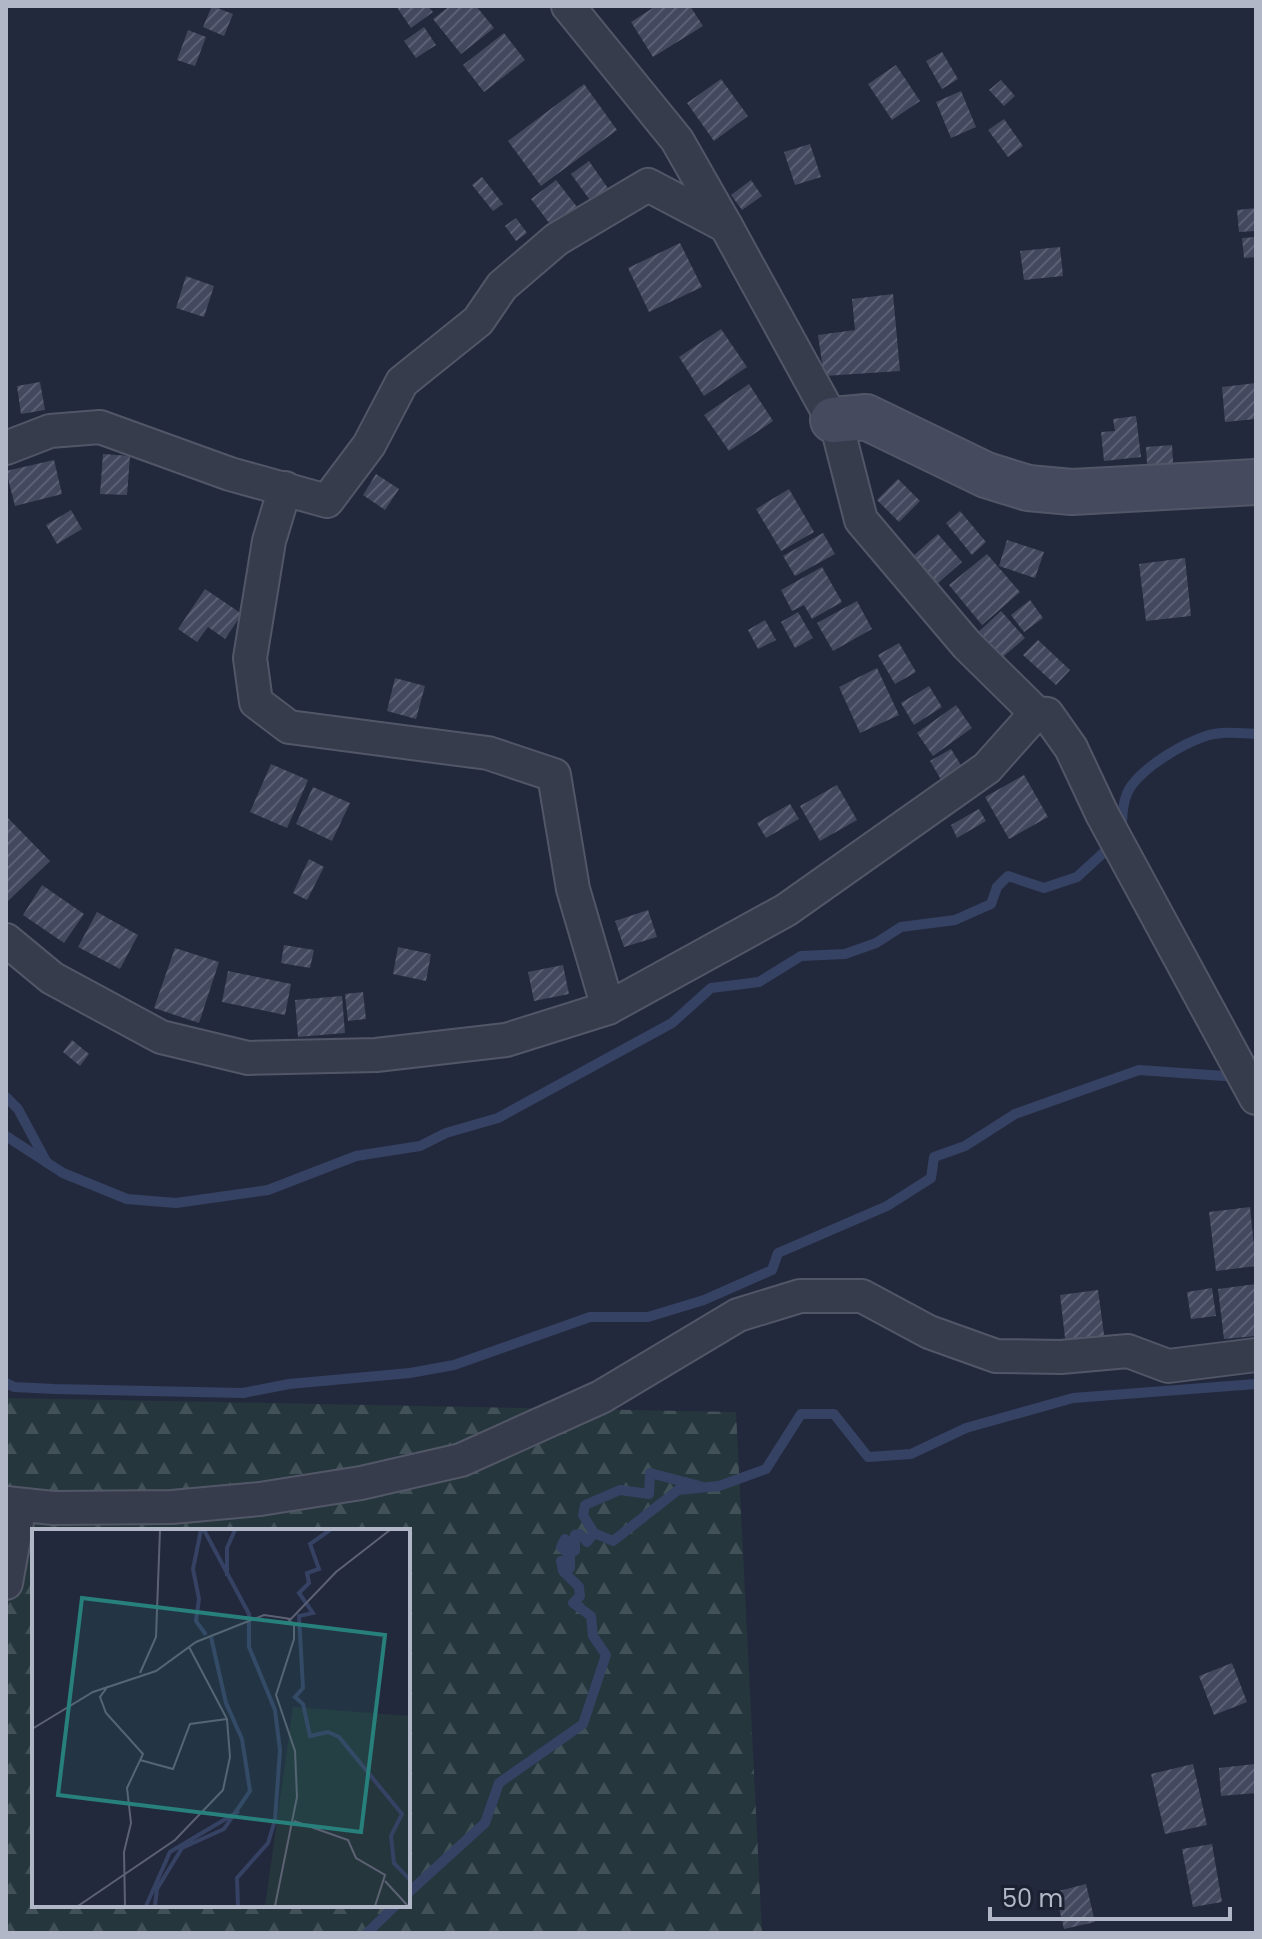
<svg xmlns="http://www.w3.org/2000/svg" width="1262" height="1939" font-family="Poppins,sans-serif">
	<defs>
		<pattern id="forest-firs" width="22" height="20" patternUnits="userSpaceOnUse" patternTransform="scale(2)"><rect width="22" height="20" fill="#25363d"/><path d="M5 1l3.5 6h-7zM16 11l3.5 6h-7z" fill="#425158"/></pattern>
		<pattern id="building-hatch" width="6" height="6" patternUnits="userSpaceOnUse" patternTransform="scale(2)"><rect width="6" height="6" fill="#42485e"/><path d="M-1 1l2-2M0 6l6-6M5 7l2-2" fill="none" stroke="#5b6074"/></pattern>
	</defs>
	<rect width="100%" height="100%" fill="#23293c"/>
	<path fill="url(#forest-firs)" fill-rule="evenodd" d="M6,1398L736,1412L762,1933H6ZM34,1531H408V1905H34Z"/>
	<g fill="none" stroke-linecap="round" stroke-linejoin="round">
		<g stroke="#364263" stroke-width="10">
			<path d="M1122,826C1122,813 1123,796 1132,785C1147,765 1182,744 1206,736C1222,731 1239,733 1256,734"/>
			<path d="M6,1097L18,1109L47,1163"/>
			<path d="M6,1136L63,1173L127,1199L176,1203L268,1190L356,1156L420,1146L446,1133L498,1118L672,1023L711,988L759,982L801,956L845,954L876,943L901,927L955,920L991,904L997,887L1008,876L1044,888L1077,877L1113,844"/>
			<path d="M6,1383L14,1387L54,1389L243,1393L289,1384L410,1373L454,1365L590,1317H648L704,1300L772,1270L778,1253L887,1206L931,1178L934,1157L965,1146L1015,1114L1139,1070L1238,1077"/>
			<path d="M594,1533L583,1515L585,1505L620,1490L649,1494L650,1473L700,1486"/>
			<path d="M408,1893L485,1823L499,1783L583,1724L606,1655L593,1636L591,1616L573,1603L580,1596L579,1587L563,1571L561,1561L570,1568V1556L561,1547L565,1539L575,1551V1535L580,1534L587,1542L594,1533L613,1541L678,1490L719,1486L766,1469L801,1414H834L868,1457L911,1454L966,1428L1073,1398L1256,1384"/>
			<path d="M367,1933L396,1905"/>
		</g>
	</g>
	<g fill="url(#building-hatch)">
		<path d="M212,6L233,14L224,36L203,27Z"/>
		<path d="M396,6H428L433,12L411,28Z"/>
		<path d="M450,6H476L494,28L461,54L433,19Z"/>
		<path d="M656,6H690L703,26L653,57L631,22Z"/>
		<path d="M424,27L436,45L416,58L404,41Z"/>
		<path d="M188,30L206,37L195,66L177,60Z"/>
		<path d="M504,33L525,60L484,92L463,65Z"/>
		<path d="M942,52L958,79L942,89L926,61Z"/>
		<path d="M896,65L920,101L892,120L868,84Z"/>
		<path d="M721,79L748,116L714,141L687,103Z"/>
		<path d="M1001,80L1015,96L1004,106L989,90Z"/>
		<path d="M584,84L617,130L541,186L508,141Z"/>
		<path d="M961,91L976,127L951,138L936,102Z"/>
		<path d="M1004,119L1023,146L1008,157L988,130Z"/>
		<path d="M810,144L821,177L795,185L784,152Z"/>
		<path d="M589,161L614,197L597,210L571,174Z"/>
		<path d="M482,177L503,204L493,211L472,185Z"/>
		<path d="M556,180L584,216L559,236L531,199Z"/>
		<path d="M751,180L762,196L742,210L731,195Z"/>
		<path d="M1256,208V231L1239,232L1237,210Z"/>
		<path d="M516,218L527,233L516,241L505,226Z"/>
		<path d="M1256,237V257L1244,258L1242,238Z"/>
		<path d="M680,243L702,287L649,312L628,268Z"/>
		<path d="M1060,247L1063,276L1024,280L1020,251Z"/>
		<path d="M186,276L214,286L204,317L176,308Z"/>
		<path d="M893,294L900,371L824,376L818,335L855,330L852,299Z"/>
		<path d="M721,329L747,367L704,396L679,357Z"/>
		<path d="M40,382L45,410L21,414L17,386Z"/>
		<path d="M1256,383V419L1225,422L1222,387Z"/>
		<path d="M749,384L773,421L729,451L704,415Z"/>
		<path d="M1136,416L1141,457L1104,461L1101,432L1115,431L1113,419Z"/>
		<path d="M1172,445L1174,477L1148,479L1146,447Z"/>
		<path d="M103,454L130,456L127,495L100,494Z"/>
		<path d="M54,460L62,494L15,506L6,471Z"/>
		<path d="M376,474L399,489L385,510L363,495Z"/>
		<path d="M898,479L920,501L899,522L877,500Z"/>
		<path d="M789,489L814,532L781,551L756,509Z"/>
		<path d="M71,510L82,529L57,544L46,525Z"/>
		<path d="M960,511L986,542L972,555L946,523Z"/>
		<path d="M823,533L835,554L795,576L783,556Z"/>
		<path d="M938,534L962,562L936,585L912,557Z"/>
		<path d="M1007,540L1044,552L1035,578L999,566Z"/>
		<path d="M987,554L1020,592L982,625L949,585Z"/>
		<path d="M1185,558L1191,616L1146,621L1139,564Z"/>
		<path d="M822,567L842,602L812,619L804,605L792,611L781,590Z"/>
		<path d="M205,589L242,614L225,639L208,627L197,642L178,629Z"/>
		<path d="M1030,600L1043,618L1024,632L1011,615Z"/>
		<path d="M857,601L872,629L833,651L817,623Z"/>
		<path d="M1001,611L1025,638L997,662L974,636Z"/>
		<path d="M798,612L813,638L795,648L781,622Z"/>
		<path d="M765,620L776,640L758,649L748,630Z"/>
		<path d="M1038,640L1070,670L1056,685L1023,655Z"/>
		<path d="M899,643L916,672L895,684L878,655Z"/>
		<path d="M877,668L899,715L860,733L839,687Z"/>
		<path d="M395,678L425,686L416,719L387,711Z"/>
		<path d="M929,686L942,707L914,725L901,703Z"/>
		<path d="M956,705L972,728L933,756L917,733Z"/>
		<path d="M951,749L964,770L943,783L930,761Z"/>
		<path d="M271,764L308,780L287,828L250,812Z"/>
		<path d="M1024,775L1048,817L1009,839L985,797Z"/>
		<path d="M837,785L857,820L820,841L800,806Z"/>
		<path d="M313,787L350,803L332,841L296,824Z"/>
		<path d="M790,804L799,819L766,838L757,823Z"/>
		<path d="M979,809L986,821L957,838L951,825Z"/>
		<path d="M6,816L50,861L6,903Z"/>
		<path d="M309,859L324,867L307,900L293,893Z"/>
		<path d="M42,885L84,914L64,943L23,915Z"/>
		<path d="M648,910L657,937L624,947L615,921Z"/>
		<path d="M97,912L138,935L120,969L78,947Z"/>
		<path d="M284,945L314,950L310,968L281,963Z"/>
		<path d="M398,947L431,954L426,981L393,974Z"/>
		<path d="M175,948L219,962L199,1023L154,1008Z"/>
		<path d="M563,965L569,994L534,1001L528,972Z"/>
		<path d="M228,971L291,984L285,1015L222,1002Z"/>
		<path d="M363,992L366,1019L348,1021L345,994Z"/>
		<path d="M342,996L345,1033L298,1037L295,1000Z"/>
		<path d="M72,1040L89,1054L80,1066L63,1052Z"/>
		<path d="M1250,1207L1256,1266L1216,1271L1209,1212Z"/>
		<path d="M1256,1284V1336L1224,1339L1218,1289Z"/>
		<path d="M1212,1288L1216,1316L1191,1319L1187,1292Z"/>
		<path d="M1098,1290L1105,1342L1066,1346L1060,1295Z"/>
		<path d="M1232,1663L1247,1702L1214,1715L1199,1676Z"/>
		<path d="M1193,1764L1207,1825L1165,1834L1151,1774Z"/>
		<path d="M1255,1764L1256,1793L1221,1796L1219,1768Z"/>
		<path d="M1212,1844L1222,1902L1193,1907L1182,1849Z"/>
		<path d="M1086,1884L1095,1922L1064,1929L1055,1892Z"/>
	</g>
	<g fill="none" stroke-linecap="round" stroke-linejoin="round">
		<g stroke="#525767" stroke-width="36">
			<g id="street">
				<path d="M568,6L677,140L726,226L838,430L861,520L967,645L1036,713L1047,714L1071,748L1102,814L1256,1098"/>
				<path d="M6,448L50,431L100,427L230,474L327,501L369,445L402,382L478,321L502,286L557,239L648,185L726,226"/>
				<path d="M285,488L269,541L250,658L256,702L289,727L488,753L554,775L573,889L608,1008"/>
				<path d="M6,940L52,978L161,1037L248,1058L376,1055L506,1040L608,1008L786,910L987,768L1036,713"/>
				<path d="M6,1503L53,1508L172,1507L260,1499L361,1483L461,1460L601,1397L738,1315L800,1296H862L929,1332L996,1356L1061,1357L1128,1351L1168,1366L1256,1355"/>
				<path d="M6,1583L20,1505"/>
			</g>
		</g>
		<g stroke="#525767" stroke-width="48">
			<path id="secondary" d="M833,420L866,417L986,475L1028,488L1072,492L1256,482"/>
		</g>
		<use href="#street" stroke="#373c4c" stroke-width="32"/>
		<use href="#secondary" stroke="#454a5f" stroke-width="44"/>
	</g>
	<g transform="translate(32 1529)">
		<rect width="378" height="378" fill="#23293c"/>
		<path d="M261,178L378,187V377H233Z" fill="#25363d"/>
		<path fill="none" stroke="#364263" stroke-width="4" d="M169,1L161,40L167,70L164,92L174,106M172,1L217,85V118L243,181L248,221L243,291L236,314L205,349L206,377M298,1L278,15L287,40L275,44L277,54L267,64L281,84L267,87L271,159L263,168L271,175L278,207L296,203L307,208L370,285L359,307L362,334L378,351M195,47V19L203,1M114,377L138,323L207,282M123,377L125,360L150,319L192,300L218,262L210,210L194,174L179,108"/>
		<path fill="none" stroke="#5c6274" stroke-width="2" d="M108,144L124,108L128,1M76,157L68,168L74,184L111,225L95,259L99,294L92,323L93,377M0,200L61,163L124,142L164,113L232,86L259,90L304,43L358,1M108,231L141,240L158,195L195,190M262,292L316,311L324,329L353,346L343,377M353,352L376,377M46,377L143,311L191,261L198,228L195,190L157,118M243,377L265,268L263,222L244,166L262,110V96L255,89"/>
		<path fill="#27807c" fill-opacity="0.15" stroke="#27807c" stroke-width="4" d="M50,69L353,106L329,303L26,266Z"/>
		<rect width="378" height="378" fill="none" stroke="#b2b7c8" stroke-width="4"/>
	</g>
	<rect width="1262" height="1939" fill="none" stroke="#b2b7c8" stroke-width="16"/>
	<path d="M990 1907v12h240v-12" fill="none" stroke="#b2b7c8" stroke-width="4"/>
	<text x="1002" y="1907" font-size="24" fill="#b2b7c8" stroke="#1c2131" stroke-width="6" paint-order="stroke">50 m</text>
</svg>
